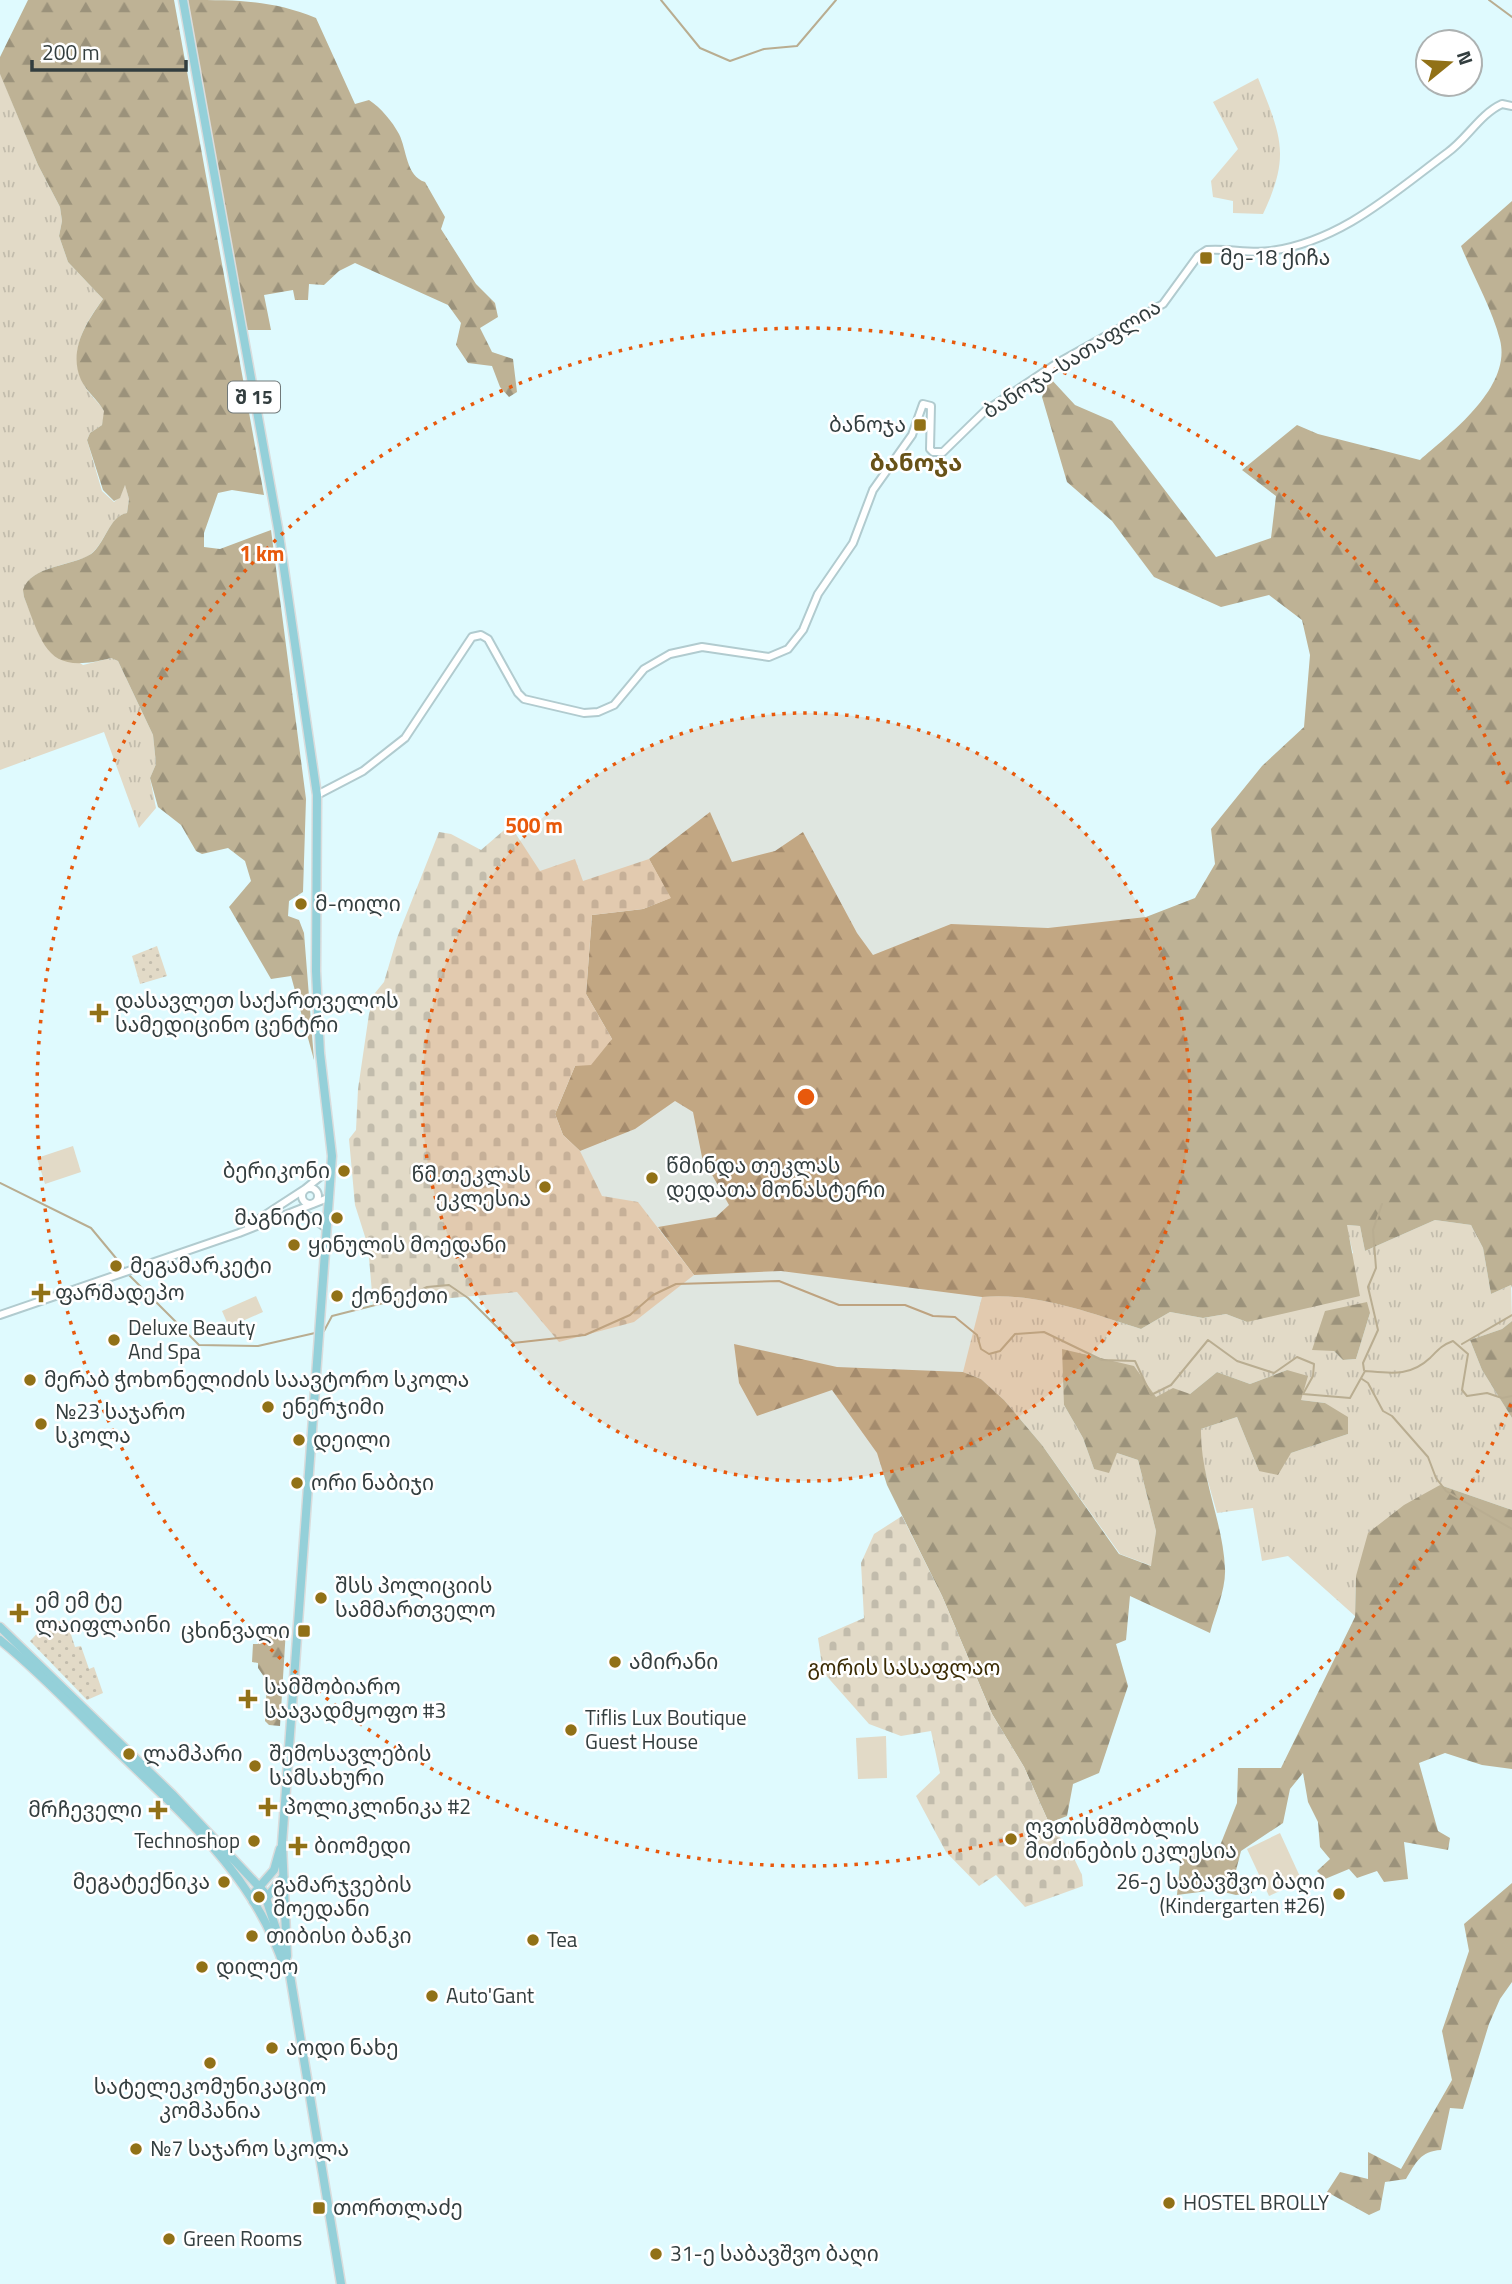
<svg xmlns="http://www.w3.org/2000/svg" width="1512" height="2284" font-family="'Titillium Web','Noto Sans Georgian',sans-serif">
	<defs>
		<pattern id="grass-tufts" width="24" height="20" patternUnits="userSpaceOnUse" patternTransform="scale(1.75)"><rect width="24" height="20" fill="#e2dac7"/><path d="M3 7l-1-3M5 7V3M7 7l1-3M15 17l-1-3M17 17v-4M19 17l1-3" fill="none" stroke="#c2bcac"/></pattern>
		<pattern id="forest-firs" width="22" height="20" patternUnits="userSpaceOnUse" patternTransform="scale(1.75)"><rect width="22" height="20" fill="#beb295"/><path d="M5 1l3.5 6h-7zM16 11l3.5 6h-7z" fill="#9b927b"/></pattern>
		<pattern id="cemetery-stones" width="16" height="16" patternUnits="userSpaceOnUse" patternTransform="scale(1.75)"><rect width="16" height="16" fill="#e2dac7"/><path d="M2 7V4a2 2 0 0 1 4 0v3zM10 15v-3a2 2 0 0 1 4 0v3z" fill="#c2bcac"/></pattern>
		<pattern id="park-dots" width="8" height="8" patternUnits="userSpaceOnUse" patternTransform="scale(1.75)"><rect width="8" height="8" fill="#e2dac7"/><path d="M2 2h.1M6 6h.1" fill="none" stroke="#c2bcac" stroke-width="1.8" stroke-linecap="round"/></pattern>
	</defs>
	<rect width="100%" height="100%" fill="#dffafe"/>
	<g fill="url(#grass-tufts)" fill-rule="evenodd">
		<path d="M0,73L38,165L60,207L62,221L59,236L68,262L103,299C84,325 69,350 82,381C86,392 99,402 105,412L102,425L90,433L87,440L102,491L114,502L120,497L125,484L129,499L127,513C109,516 104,547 88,556C69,566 20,568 24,597L41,639L83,665L111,658L118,661L153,735L156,764L150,778L156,808L139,828L104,732L0,770Z"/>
		<path d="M1258,78C1281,136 1291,155 1263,214L1233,213V201L1213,197L1211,181L1238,149L1213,102Z"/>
		<path d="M1435,1220L1471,1225L1483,1248L1491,1294L1511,1285L1512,1321L1502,1329L1470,1340L1482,1370L1512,1418V1510L1440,1485L1356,1576L1355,1616L1288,1556L1262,1561L1253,1508L1217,1513L1200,1454L1201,1429L1237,1417L1259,1471L1291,1453L1348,1434L1325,1403L1301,1400L1287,1370L1250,1384L1217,1372L1190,1394L1064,1405L1083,1438L1094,1469L1117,1453L1138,1460L1156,1531L1152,1566L1120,1554L1042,1445L1004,1400L981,1379L963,1372L982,1297C1035,1292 1091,1313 1141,1329L1170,1312L1203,1318L1226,1314L1247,1322L1353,1253L1346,1225L1360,1226L1365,1251ZM1370,1313L1356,1359L1343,1360L1334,1351Z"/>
	</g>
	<g fill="url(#forest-firs)">
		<path d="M28,0H174L264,495L232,490L218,493L204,533V547L220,549L271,530L306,799L303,892L289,901L288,916L299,920L304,933L314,1060L291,976L271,979L229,907L251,881L245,861L228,848L202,854L196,851L181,825L158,807L150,778L156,764L153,735L118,661L111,658C48,675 44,649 24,597L23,590C31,565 71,567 91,554C105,544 109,516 127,513L129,499L125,485L120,498L114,501L103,490L87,440L90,433L102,425L104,411C98,400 86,391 81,380C68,350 86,323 103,299L68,262L59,236L62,221L60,207L38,165L0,74V57Z"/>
		<path d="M188,0C237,0 272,0 316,18L355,104L369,100C381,108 392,121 399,134C407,150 406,176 425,182L445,217L441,229L476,284L495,303L498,317L480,328L492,352L513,359L517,392L509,397L500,387L492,366L468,363L456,345L461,323L448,305L355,263L339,271L324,285L309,284L308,300H295L293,290L264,295L271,330H246Z"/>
		<path d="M1512,201V1288L1511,1285L1491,1294L1483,1248L1471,1225L1435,1220L1365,1251L1360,1226L1347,1225L1360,1296L1247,1322L1226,1314L1203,1318L1170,1312L1141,1329C1091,1313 1035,1292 982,1297L781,1271L694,1275L658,1227L716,1217L729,1205L702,1157L693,1112L675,1101L635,1129L580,1151L563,1135L555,1114L575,1066L612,1039L586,994L592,915L643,909L670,898L649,859L710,812L732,862L775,851L803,832L857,933L873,955L951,924L1048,928L1146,917L1195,898L1215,864L1211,829L1262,766L1304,727L1310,655L1302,620L1269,595L1221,607L1154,577L1112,521L1067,482L1042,397L1050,378L1075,405L1112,421L1216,557L1271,538L1276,496L1242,470L1297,425L1318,434L1420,460C1451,433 1512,387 1500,340C1492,308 1473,276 1461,246Z"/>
		<path d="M1367,1302L1370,1313L1356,1359L1343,1360L1334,1351L1312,1350L1325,1311Z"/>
		<path d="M1512,1321V1418L1482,1370L1470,1340L1502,1329Z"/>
		<path d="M734,1344L837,1367L963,1372L981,1379L1004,1400L1042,1445L1119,1554L1151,1566L1156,1531L1138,1460L1117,1453L1109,1473L1094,1469L1083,1438L1064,1405L1062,1349L1134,1366L1156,1397L1173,1388L1190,1394L1217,1372L1250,1384L1287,1370L1308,1376L1301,1400L1325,1403L1348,1417V1434L1291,1453L1278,1475L1259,1471L1237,1417L1201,1429C1200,1477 1223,1521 1225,1569C1226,1589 1215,1614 1210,1633L1130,1596L1126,1640L1116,1644L1128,1686L1099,1773L1073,1784L1067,1816L1049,1823L1024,1767L992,1714L942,1596L887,1485L877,1453L832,1390L757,1416L739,1383Z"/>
		<path d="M1440,1485L1512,1510V1769L1482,1765L1445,1753L1419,1763L1438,1831L1450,1838L1448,1850L1404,1842L1408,1879L1384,1882L1377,1871L1357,1878L1349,1869L1325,1879L1317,1871L1330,1859L1320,1847L1318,1822L1308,1802L1303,1773L1290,1789L1283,1823L1241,1851L1233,1882L1251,1883L1252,1893L1236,1895L1215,1890L1177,1895L1180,1863L1187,1850L1217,1853L1237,1803L1238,1768H1281L1355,1617L1356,1576L1368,1533L1404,1505Z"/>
		<path d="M286,1629L280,1726L269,1725L265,1721L267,1681L258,1668V1663L252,1662L253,1644H258V1638Z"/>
		<path d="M1512,1883V1982L1500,1999L1489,2024L1463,2109L1450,2108L1441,2150C1420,2151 1416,2163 1406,2179L1385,2182L1380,2210L1369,2215L1327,2192L1340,2172L1368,2179V2152L1401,2169L1452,2080L1442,2031L1469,1951L1464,1924Z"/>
	</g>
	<g fill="url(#cemetery-stones)">
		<path d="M510,825L540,871L575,859L583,881L649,859L671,898L643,909L592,915L586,994L612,1039L591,1065L575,1066L555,1114L563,1135L580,1151L602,1196L638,1202L694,1275L634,1322L559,1342L517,1292L373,1305L368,1246L355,1205L349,1139L356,1130L358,1089L369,1014L375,993L384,982L397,938L439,832L451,834L481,850Z"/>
		<path d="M902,1516L942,1596L992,1714L1024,1767L1049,1823L1070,1850L1082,1875L1083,1886L1025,1907L996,1875L979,1886L946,1852L916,1796L940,1773L931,1731L901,1736L869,1724L823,1672L818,1638L864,1618L861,1563L874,1534Z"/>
	</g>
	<g fill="url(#park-dots)">
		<path d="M157,946L167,976L140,984L132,956Z"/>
		<path d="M49,1621H60L63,1627L68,1625L75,1647L81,1646L89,1669L94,1667L103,1693L87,1700L30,1641Z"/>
	</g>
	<g fill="#e2dac7">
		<path d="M73,1146L81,1172L45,1184L37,1158Z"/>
		<path d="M256,1296L263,1312L229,1327L222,1311Z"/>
		<path d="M886,1736L887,1778L858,1779L856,1738Z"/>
		<path d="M1280,1833L1302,1881L1269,1896L1247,1849Z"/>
	</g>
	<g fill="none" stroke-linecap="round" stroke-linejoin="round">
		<g stroke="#b9ad91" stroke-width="2">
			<path d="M661,0L700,48L730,61L764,49L797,46L836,0"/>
			<path d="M1489,0L1512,17"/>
			<path d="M0,1183L91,1228L125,1269"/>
			<path d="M128,1274L199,1345L258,1346L315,1333"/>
			<path d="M324,1331L332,1316L407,1297L427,1287L449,1285L468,1298L513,1343L585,1335L630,1315L653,1295L676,1284L779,1281L839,1305H905L933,1316L955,1317L977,1335L981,1349L989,1354L1000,1351L1015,1334L1044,1332L1102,1360L1135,1361L1151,1395L1171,1385L1208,1340L1237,1361L1274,1373L1297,1357L1314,1364L1313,1376L1303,1394L1350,1398L1365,1371C1390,1373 1410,1377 1430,1358C1438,1350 1442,1345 1453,1341L1468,1354L1462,1390L1467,1396L1487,1393L1502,1398L1512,1396"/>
			<path d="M1462,1344L1512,1315"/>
			<path d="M1364,1370L1363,1363L1378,1330L1368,1287L1376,1268L1373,1230L1382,1204"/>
			<path d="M1362,1379L1368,1383L1383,1411L1392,1416L1428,1457L1436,1478L1446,1491L1512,1529"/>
		</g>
		<g stroke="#b1cbcf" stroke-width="10">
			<g id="tertiary">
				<path d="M317,795L363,771L405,738L472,637L481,635L488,639L518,693L524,699L584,713L598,712L614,705L644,669L670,654L702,647L769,657L788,649L803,630L818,594L853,543L873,490L912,435L923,404L931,406L930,449L933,452H943L985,411L1059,362L1163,304L1198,256L1207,250C1228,248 1249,254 1271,251C1341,241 1392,194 1447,153C1467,139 1480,114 1502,104L1512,106"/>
				<circle cx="310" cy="1196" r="8"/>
				<path d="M296,1211L313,1218L326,1228"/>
				<path d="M248,1226L305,1189L331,1168"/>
				<path d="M0,1315L239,1233L328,1198"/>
			</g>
		</g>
		<g stroke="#dadcdc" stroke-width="11">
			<g id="primary">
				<path d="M183,0L278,528L317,795L316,971L320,1053L332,1156L282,1844L287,1956"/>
				<path d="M0,1627L172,1794L264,1892L289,1969L341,2284"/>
				<path d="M0,1640C41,1673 76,1711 113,1747C181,1813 257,1877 285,1970"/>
				<path d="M265,1900L283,1877"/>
				<path d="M253,1901L254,1893L274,1870L280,1849"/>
			</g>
		</g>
		<use href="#tertiary" stroke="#fff" stroke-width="6"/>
		<use href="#primary" stroke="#94d0d9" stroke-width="8"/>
	</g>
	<circle cx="806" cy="1097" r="384" fill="#e8590c" fill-opacity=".12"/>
	<g fill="none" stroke="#e8590c" stroke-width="3.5" stroke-dasharray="3.5 7">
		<circle cx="806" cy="1097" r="384"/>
		<path d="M1511 1404A769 769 0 1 1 1511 790"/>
	</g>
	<g fill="#917117" stroke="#fff" stroke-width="2.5">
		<rect x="1199" y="251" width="14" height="14" rx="3.5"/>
		<rect x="913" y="418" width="14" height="14" rx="3.5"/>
		<circle cx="301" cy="904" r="7"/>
		<path d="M95.5 1002.5h7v7h7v7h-7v7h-7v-7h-7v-7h7z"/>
		<circle cx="344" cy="1171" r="7"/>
		<circle cx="652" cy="1178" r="7"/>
		<circle cx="545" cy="1187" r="7"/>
		<circle cx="337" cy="1218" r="7"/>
		<circle cx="294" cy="1245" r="7"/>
		<circle cx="116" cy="1266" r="7"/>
		<path d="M37.5 1282.5h7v7h7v7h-7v7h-7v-7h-7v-7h7z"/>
		<circle cx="337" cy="1296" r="7"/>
		<circle cx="114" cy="1340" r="7"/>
		<circle cx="30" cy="1380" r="7"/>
		<circle cx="268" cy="1407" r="7"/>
		<circle cx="41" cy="1424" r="7"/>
		<circle cx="299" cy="1440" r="7"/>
		<circle cx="297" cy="1483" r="7"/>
		<circle cx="321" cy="1598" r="7"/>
		<path d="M15.5 1602.5h7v7h7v7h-7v7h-7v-7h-7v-7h7z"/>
		<rect x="297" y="1624" width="14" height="14" rx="3.5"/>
		<circle cx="615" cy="1662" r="7"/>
		<path d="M244.5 1688.5h7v7h7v7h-7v7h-7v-7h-7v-7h7z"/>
		<circle cx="571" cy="1730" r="7"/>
		<circle cx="129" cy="1754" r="7"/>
		<circle cx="255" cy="1766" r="7"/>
		<path d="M264.5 1796.5h7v7h7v7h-7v7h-7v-7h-7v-7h7z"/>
		<path d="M154.5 1799.5h7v7h7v7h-7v7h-7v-7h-7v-7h7z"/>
		<circle cx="1011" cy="1839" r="7"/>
		<circle cx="254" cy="1841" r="7"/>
		<path d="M294.5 1835.5h7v7h7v7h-7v7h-7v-7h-7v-7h7z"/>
		<circle cx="224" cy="1882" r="7"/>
		<circle cx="1339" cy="1894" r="7"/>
		<circle cx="259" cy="1897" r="7"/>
		<circle cx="252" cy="1936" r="7"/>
		<circle cx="533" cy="1940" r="7"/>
		<circle cx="202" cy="1967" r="7"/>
		<circle cx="432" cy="1996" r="7"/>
		<circle cx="272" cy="2048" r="7"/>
		<circle cx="210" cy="2063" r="7"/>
		<circle cx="136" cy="2149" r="7"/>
		<circle cx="1169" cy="2203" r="7"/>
		<rect x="312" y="2201" width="14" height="14" rx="3.5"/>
		<circle cx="169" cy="2239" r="7"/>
		<circle cx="656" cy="2254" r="7"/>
	</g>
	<g text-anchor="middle" stroke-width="5" stroke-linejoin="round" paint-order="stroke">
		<rect fill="#fff" stroke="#707879" stroke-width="2" x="228" y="381.5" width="52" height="31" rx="5"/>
		<g font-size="19" font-weight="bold" fill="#333e3f">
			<text x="254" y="404">შ 15</text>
		</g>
		<g font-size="21" fill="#333e3f" stroke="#fff" text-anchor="start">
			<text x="1220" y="265">მე-18 ქიჩა</text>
			<text x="906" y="432" text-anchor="end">ბანოჯა</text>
			<text x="315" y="911">მ-ოილი</text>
			<text x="115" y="1008">დასავლეთ საქართველოს<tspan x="115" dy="24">სამედიცინო ცენტრი</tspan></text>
			<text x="666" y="1173">წმინდა თეკლას<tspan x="666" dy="24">დედათა მონასტერი</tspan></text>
			<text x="330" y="1178" text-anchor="end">ბერიკონი</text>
			<text x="531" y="1182" text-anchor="end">წმ.თეკლას<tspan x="531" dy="24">ეკლესია</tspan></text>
			<text x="323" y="1225" text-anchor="end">მაგნიტი</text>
			<text x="308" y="1252">ყინულის მოედანი</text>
			<text x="130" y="1273">მეგამარკეტი</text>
			<text x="55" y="1300">ფარმადეპო</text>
			<text x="351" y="1303">ქონექთი</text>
			<text x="128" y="1335">Deluxe Beauty<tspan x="128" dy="24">And Spa</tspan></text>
			<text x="44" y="1387">მერაბ ჭოხონელიძის საავტორო სკოლა</text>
			<text x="282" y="1414">ენერჯიმი</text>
			<text x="55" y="1419">№23 საჯარო<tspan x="55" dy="24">სკოლა</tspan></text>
			<text x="313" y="1447">დეილი</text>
			<text x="311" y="1490">ორი ნაბიჯი</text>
			<text x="335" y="1593">შსს პოლიციის<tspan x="335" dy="24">სამმართველო</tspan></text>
			<text x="35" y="1608">ემ ემ ტე<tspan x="35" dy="24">ლაიფლაინი</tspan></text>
			<text x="290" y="1638" text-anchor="end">ცხინვალი</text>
			<text x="629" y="1669">ამირანი</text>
			<text x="264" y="1694">სამშობიარო<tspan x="264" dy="24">საავადმყოფო #3</tspan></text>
			<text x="585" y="1725">Tiflis Lux Boutique<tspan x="585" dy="24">Guest House</tspan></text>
			<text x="143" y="1761">ლამპარი</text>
			<text x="269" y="1761">შემოსავლების<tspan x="269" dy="24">სამსახური</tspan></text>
			<text x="284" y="1814">პოლიკლინიკა #2</text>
			<text x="142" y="1817" text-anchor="end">მრჩეველი</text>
			<text x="1025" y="1834">ღვთისმშობლის<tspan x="1025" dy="24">მიძინების ეკლესია</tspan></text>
			<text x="240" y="1848" text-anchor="end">Technoshop</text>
			<text x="314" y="1853">ბიომედი</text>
			<text x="210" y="1889" text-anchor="end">მეგატექნიკა</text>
			<text x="1325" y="1889" text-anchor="end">26-ე საბავშვო ბაღი<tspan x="1325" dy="24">(Kindergarten #26)</tspan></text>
			<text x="273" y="1892">გამარჯვების<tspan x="273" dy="24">მოედანი</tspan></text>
			<text x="266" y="1943">თიბისი ბანკი</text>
			<text x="547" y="1947">Tea</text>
			<text x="216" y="1974">დილეო</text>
			<text x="446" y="2003">Auto'Gant</text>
			<text x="286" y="2055">აოდი ნახე</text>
			<text x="210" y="2094" text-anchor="middle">სატელეკომუნიკაციო<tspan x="210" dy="24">კომპანია</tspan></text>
			<text x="150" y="2156">№7 საჯარო სკოლა</text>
			<text x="1183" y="2210">HOSTEL BROLLY</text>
			<text x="333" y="2215">თორთლაძე</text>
			<text x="183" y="2246">Green Rooms</text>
			<text x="670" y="2261">31-ე საბავშვო ბაღი</text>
		</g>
		<g font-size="21" fill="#333e3f" stroke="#fff">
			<text transform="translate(1072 359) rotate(-32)" y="7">ბანოჯა-სათაფლია</text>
		</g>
		<g font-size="21" fill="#3b2c05" stroke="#fff">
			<text x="904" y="1675">გორის სასაფლაო</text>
		</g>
		<g font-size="24" font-weight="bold" fill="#685218" stroke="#fff">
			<text x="916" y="471">ბანოჯა</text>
		</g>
	</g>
	<circle cx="806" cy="1097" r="10" fill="#e8590c" stroke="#fff" stroke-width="3.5"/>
	<g font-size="21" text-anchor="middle" font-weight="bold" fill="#e8590c" stroke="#fff" stroke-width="5" stroke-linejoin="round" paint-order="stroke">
		<text x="262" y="561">1 km</text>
		<text x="534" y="833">500 m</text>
	</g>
	<g transform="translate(1449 63) rotate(72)"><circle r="33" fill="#ffffff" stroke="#adb2b2" stroke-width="2"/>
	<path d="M0-5L12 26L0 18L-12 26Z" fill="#917117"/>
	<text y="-10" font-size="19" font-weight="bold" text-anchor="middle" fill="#333e3f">N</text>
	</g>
	<path d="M32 60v10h154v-10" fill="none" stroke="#333e3f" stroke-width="3.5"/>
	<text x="42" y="60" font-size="21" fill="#333e3f" stroke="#ffffff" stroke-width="5" paint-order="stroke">200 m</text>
</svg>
